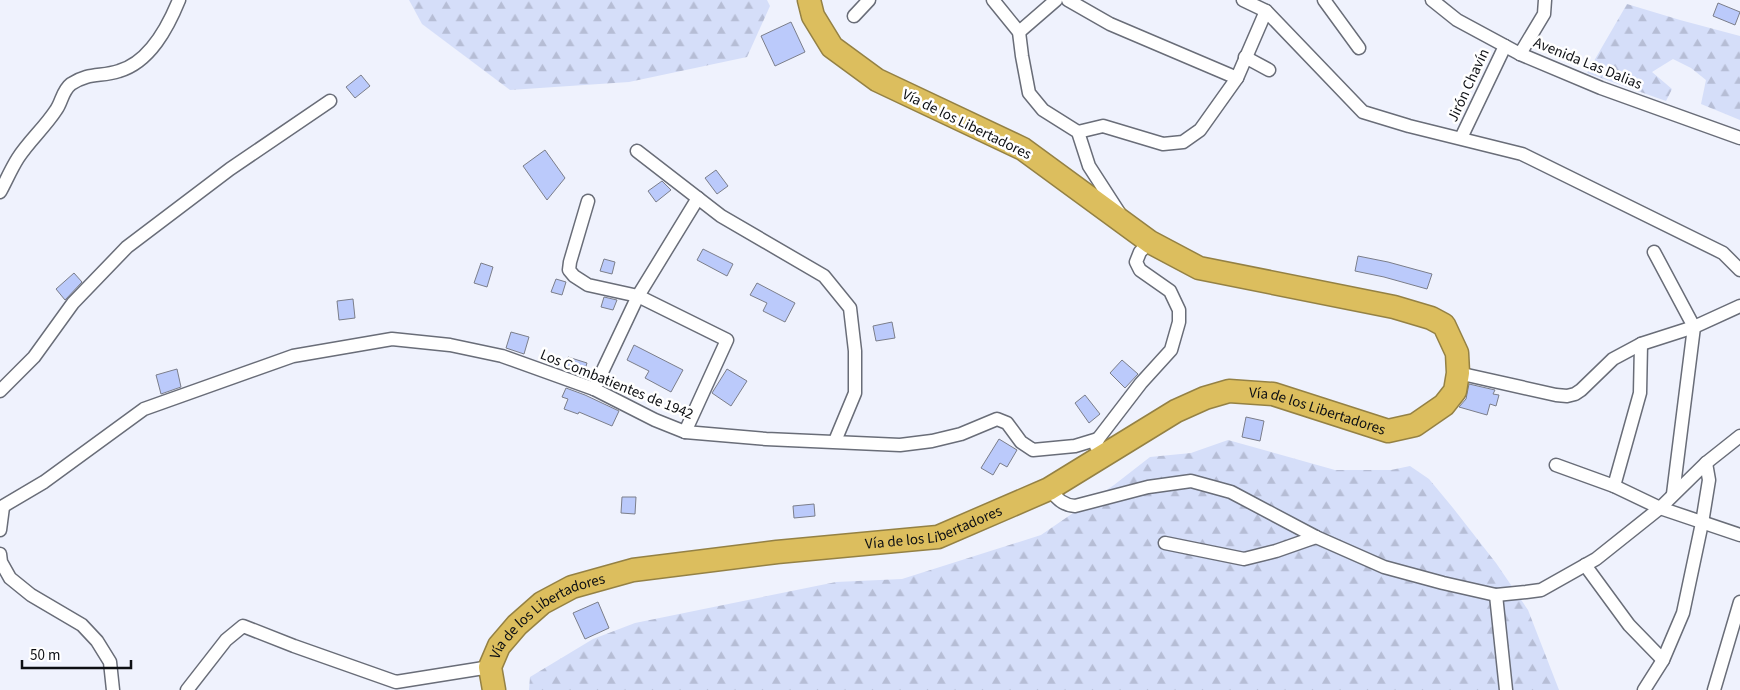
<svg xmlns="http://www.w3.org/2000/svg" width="1740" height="690" font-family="'Source Sans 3',sans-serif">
	<defs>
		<pattern id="forest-firs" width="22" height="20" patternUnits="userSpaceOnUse" patternTransform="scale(1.25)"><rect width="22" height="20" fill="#d5def9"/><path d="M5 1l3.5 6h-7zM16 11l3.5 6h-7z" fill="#b6bdd5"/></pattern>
	</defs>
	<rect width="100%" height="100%" fill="#eff2fd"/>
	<g fill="url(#forest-firs)">
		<path d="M409,0H767L770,6L747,57L629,82L510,90L422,24Z"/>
		<path d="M1627,4L1680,20L1740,36V120L1701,104L1706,80L1691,68L1673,59L1652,72L1672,89L1666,101L1587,73Z"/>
		<path d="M1228,440L1335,470H1391L1410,466L1429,479L1453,508L1496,563L1528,610L1559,690H529L530,677L593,639L635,623L836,582L902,579L1041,535L1114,485L1150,457L1191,453Z"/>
	</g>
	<g fill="#bbcafb" stroke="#7b7e8a">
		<path d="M1718,3L1740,12L1735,25L1713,16Z"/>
		<path d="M791,22L805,52L775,66L761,36Z"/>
		<path d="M361,75L370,86L355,98L346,87Z"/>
		<path d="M545,150L565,178L547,200L523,166Z"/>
		<path d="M716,170L728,186L717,194L705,178Z"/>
		<path d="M662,181L671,190L656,202L648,191Z"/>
		<path d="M703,249L733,264L727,276L697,260Z"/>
		<path d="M1358,256L1388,262L1432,274L1427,289L1384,277L1355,271Z"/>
		<path d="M604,259L615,262L612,274L600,271Z"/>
		<path d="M481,263L493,267L487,287L474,283Z"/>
		<path d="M74,273L82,282L65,300L56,289Z"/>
		<path d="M556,279L566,282L562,295L551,292Z"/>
		<path d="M757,283L795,303L785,322L763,311L767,303L750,295Z"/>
		<path d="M604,297L617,300L613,310L601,307Z"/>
		<path d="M353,299L355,318L339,320L337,301Z"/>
		<path d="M892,322L895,338L876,341L873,326Z"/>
		<path d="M511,332L529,337L524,354L506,348Z"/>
		<path d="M634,345L683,370L671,392L645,378L649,371L627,360Z"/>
		<path d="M568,357L587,363L583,376L564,368Z"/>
		<path d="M1122,360L1138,374L1125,388L1110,373Z"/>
		<path d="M177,369L181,387L161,394L156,375Z"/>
		<path d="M727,369L747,381L731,406L712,393Z"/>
		<path d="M1469,384L1495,390L1493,394L1499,395L1496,406L1490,404L1487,415L1459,407L1466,399Z"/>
		<path d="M566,388L585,395L619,411L612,426L579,412L578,414L564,409L568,399L562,397Z"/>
		<path d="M1085,395L1100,414L1089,423L1075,403Z"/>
		<path d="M1246,417L1264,421L1260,441L1242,437Z"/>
		<path d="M999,439L1017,450L1007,467L1000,463L993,475L981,468Z"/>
		<path d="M622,497H636L635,514L621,513Z"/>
		<path d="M814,504L815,516L794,518L793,506Z"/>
		<path d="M598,602L609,628L585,639L573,613Z"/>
	</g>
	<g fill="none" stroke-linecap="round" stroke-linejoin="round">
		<g stroke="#696d78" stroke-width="15">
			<g id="street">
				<path d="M993,0L1019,32L1022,56L1029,93L1043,110L1078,132L1089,166L1120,214"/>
				<path d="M1068,0L1110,24L1237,78"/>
				<path d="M1243,0L1266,11L1363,112L1409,126L1522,154L1723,253L1740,270"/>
				<path d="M1324,0L1359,48"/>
				<path d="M1432,0L1457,20L1520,54L1601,88L1740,138"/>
				<path d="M854,16L869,0"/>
				<path d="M1019,32L1056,0"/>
				<path d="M1520,54L1544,14L1545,0"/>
				<path d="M1245,57L1269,70"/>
				<path d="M1078,132L1103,126L1163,144L1183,142L1200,130L1237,78L1266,11"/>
				<path d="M1461,138L1505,46"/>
				<path d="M637,151L721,216L824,276L850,308L855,351V393L835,441"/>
				<path d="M0,192C6,181 11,169 18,158C29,141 45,127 56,110C62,102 62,91 71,84C89,72 101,77 119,71C150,62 168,27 179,0"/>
				<path d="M588,201L570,262L569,270L574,276L588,285L638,296L727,340L685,432"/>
				<path d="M1654,252L1694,327L1673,494"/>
				<path d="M1458,373L1556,395L1567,396L1575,394L1581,390L1613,359L1641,344L1694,327L1740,306"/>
				<path d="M594,389L638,296L698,198"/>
				<path d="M0,391L34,357L73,303L127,247L230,169L330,101"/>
				<path d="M1096,446L1098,439L1141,383L1171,350L1179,322V310L1170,291L1140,270L1136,262L1140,252L1150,242"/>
				<path d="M1556,465L1614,486L1660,508L1740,535"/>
				<path d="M1614,486L1640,393L1641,344"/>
				<path d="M1049,489C1057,498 1062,505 1075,506L1148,487L1191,481L1231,492L1316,537L1384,567L1443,583L1496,595L1526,592L1541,590L1596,559L1660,508L1706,463L1740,436"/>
				<path d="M0,508L44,482L144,409L293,356L392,339L450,345L502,356L594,389L655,420L685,432L766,439L900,445L932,441L961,434L997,419L1007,423L1021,442L1033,450L1075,446L1098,439"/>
				<path d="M0,530L3,507"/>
				<path d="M1165,543L1244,559L1276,551L1316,537"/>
				<path d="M0,554L1,562L10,578L31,595L82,625L97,641L110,662L113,690"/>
				<path d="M1585,565L1629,625L1663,660"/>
				<path d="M1496,595L1506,690"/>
				<path d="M187,690L226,640L243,626L294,646L396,682L490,667"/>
				<path d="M1644,690L1663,660L1683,613L1702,523L1709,480L1706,463"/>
				<path d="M1714,690L1740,602"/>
			</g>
		</g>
		<g stroke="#948144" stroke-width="25">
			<g id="highway">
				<path id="s1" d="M494,690L490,667L499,646L517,625L542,603L572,587L633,570L777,552L938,537L1049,489L1176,411L1205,398L1229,391L1273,394L1388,431L1415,425L1444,405L1455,391L1458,373L1457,353L1444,325L1431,318L1394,307L1199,268L1150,242L1023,149L877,80L832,47L813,16L809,0"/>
			</g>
		</g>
		<use href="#street" stroke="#fff" stroke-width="12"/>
		<use href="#highway" stroke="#dcbe5e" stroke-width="22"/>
	</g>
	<g text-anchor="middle" stroke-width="5" stroke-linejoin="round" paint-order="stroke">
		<g font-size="15" fill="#0d0f13" stroke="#fff">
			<text transform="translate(1588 63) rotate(22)" y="5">Avenida Las Dalias</text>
			<text transform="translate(1468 85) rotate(-65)" y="5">Jirón Chavín</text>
			<text transform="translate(967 124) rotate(26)" y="5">Vía de los Libertadores</text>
			<text transform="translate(617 384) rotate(22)" y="5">Los Combatientes de 1942</text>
			<text dy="5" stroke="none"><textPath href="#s1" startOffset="929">Vía de los Libertadores</textPath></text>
			<text dy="5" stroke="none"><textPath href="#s1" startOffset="509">Vía de los Libertadores</textPath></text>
			<text dy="5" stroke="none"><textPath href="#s1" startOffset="104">Vía de los Libertadores</textPath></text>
		</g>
	</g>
	<path d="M22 660v8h109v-8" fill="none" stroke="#0d0f13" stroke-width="2.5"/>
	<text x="30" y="660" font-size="15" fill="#0d0f13" stroke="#ffffff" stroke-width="4" paint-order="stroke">50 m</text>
</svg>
